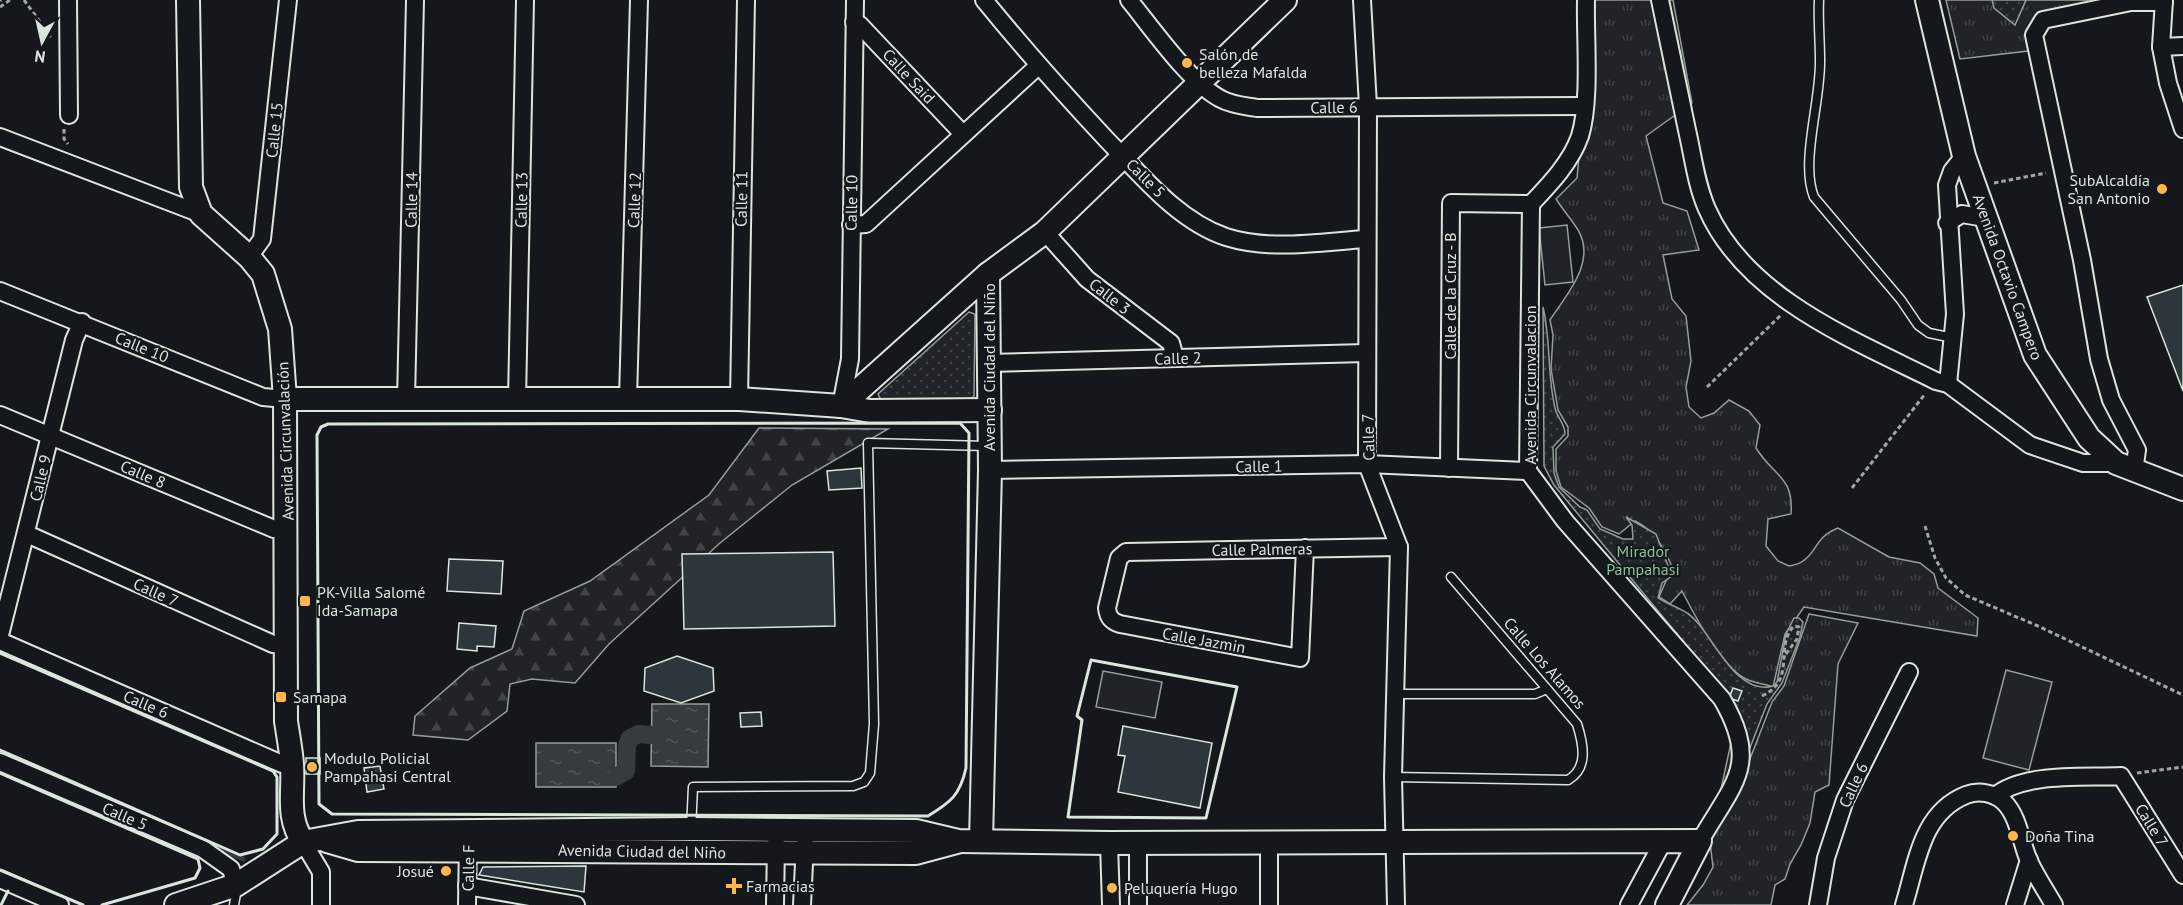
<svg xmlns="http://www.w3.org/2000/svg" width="2183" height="905" font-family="'PT Sans',sans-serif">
	<defs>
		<pattern id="grass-tufts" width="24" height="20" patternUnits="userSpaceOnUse" patternTransform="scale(1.5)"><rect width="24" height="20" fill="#202428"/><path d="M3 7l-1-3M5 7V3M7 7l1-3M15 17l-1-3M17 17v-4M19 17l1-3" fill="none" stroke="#404447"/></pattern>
		<pattern id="forest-firs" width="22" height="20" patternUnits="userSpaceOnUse" patternTransform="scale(1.5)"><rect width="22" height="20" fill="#202428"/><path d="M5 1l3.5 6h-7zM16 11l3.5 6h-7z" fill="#404447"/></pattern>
		<pattern id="park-dots" width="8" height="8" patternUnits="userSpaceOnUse" patternTransform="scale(1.5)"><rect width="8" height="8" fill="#202428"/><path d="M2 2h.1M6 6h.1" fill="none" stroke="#404447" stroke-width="1.8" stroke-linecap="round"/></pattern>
		<pattern id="water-ripples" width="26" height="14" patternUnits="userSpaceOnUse" patternTransform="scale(1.5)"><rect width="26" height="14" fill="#363b3e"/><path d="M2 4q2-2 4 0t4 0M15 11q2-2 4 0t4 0" fill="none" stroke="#525759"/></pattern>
	</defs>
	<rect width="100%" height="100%" fill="#14181c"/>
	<g fill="url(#grass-tufts)" stroke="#939e99" stroke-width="1.5">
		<path d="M1593,0H1673L1692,103L1646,136L1663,203L1687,211L1699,250L1663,255L1672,299L1686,316L1691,361L1686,387L1689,407L1701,418L1714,413L1729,400L1749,411L1760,425L1756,448C1773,476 1794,476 1791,514L1768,519L1766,546L1778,561L1789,566C1793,565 1800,564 1803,561C1817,552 1815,537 1838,528L1889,557L1920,563L1934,574L1938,588L1978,618L1977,636L1804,607L1785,634L1773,687C1764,684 1754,683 1746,679C1721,667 1694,614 1682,591L1670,604L1659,597L1672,567C1665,549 1653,530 1635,521L1619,534L1602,527L1589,508L1561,487L1556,471V449L1568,436V427L1558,410L1551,369L1553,335L1550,320C1566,295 1597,262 1578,230C1572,220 1563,210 1556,199L1577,178Z"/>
		<path d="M1946,0H2088L2087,3L2030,30L2026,40L2028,51L1960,59Z"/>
		<path d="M1809,614L1858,623L1838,664L1829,785L1815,792L1810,823L1801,845L1790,864L1785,879L1775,885L1771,905H1687L1703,885L1713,867L1709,834L1738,790L1772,702L1784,686Z"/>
	</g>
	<path fill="url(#forest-firs)" stroke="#939e99" stroke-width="1.5" d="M759,428L888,429L792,485L720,543L609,644L575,683L532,679L510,684L507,711L468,740L413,735L415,716L470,668L512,649L524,611L590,581L709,495Z"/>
	<g fill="url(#park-dots)" stroke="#939e99" stroke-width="1.5">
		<path d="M1992,0H2026L2015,25L1994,8Z"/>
		<path d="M1543,307C1551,341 1547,374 1555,408C1557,418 1565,423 1565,434L1553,447L1554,473L1559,487L1580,507L1587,510L1600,529L1623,539H1633L1632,525L1626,517L1656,534L1672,576L1662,583L1658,598C1667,604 1678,607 1687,613C1711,628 1733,697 1773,686L1777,682L1786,634L1794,618H1799L1803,622L1800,637L1782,683L1767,704L1734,789L1715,817L1735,724L1721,696L1696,657L1554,485L1544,466Z"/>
		<path d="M969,312L975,314L974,396L969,401L881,400L878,394Z"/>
	</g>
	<g fill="#202428" stroke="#939e99" stroke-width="1.5">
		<path d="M1567,225L1573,282L1545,285L1539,228Z"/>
		<path d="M2006,670L2052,682L2029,770L1983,758Z"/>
		<path d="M1103,671L1162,682L1155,718L1096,707Z"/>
	</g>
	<g fill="url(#water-ripples)" stroke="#939e99" stroke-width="1.5">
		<path d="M652,704H709L708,767L651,766Z"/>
		<rect x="536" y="743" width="80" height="44"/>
	</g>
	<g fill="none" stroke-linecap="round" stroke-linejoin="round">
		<path stroke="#363b3e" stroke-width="5" d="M208,844L243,859"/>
		<path stroke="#363b3e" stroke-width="18" d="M616,777L626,771L627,746L630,738L639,734L652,735"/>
	</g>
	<g fill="#2c363c" stroke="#d8e6dc" stroke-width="1.5">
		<path d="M2183,285V391L2147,297Z"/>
		<path d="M861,468L862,488L829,490L827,471Z"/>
		<path d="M833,552L835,626L684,629L682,554Z"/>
		<path d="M449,559L503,561L501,594L447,591Z"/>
		<path d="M459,623L496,626L494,647L477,646V651L457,649Z"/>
		<path d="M677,656L713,668L714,691L681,703L644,691L645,668Z"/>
		<path d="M1733,688L1742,691L1738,701L1729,698Z"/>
		<path d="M761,712L762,726L741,727L740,713Z"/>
		<path d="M1123,726L1212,743L1200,808L1118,792L1125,756L1118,755Z"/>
		<rect x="306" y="758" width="14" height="16"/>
		<path d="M380,766L384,789L367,792L364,768Z"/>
		<path d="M586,866L584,892L479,875L483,867Z"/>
	</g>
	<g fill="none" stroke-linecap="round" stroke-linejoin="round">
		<g stroke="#d8e6dc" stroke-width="11">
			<g id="lane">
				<path d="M1819,0C1818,20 1820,40 1820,60C1821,101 1800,162 1814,197L1901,300L1918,325L1929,333L1953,338"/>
				<path d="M1394,694H1535L1547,689"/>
				<path d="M1393,777L1568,780C1589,768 1583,743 1577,724L1451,577"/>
				<path d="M691,829L693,787L853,786L864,782L870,773L874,724L868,443L987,446"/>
				<path d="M234,905L237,888"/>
			</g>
		</g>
		<g stroke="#d8e6dc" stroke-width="20">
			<g id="street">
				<path d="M68,0L69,115"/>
				<path d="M984,0C1023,48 1064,94 1107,140C1141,175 1178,221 1226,237C1270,251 1321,242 1366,239"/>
				<path d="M1129,0C1152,28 1190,83 1221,99C1232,105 1245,106 1257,108L1584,106"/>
				<path d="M1362,0L1368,106L1367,464L1399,547L1393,777L1396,905"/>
				<path d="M1660,0C1669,43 1678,86 1687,130C1693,156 1696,184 1707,209C1746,298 1854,340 1936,381L1948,384L2030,445L2083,463H2116"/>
				<path d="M2164,0L2161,47L2168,83L2183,129"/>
				<path d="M854,22L860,25L962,133"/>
				<path d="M2161,47L2183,46"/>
				<path d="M0,137L201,214"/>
				<path d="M1531,204L1528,471L1565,521L1722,699C1760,765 1734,782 1700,841"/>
				<path d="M1531,204C1550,184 1571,162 1580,136C1591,100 1585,39 1586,0"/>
				<path d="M1947,223L1962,214L1985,218"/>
				<path d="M851,225L866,224L1038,66"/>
				<path d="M1045,232L1087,279L1171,343L1175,358"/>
				<path d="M249,257L262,239L288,0"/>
				<path d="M0,291L263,397L285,399"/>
				<path d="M989,363L1366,353"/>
				<path d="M1948,384L1955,314L1947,185L1952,171L1964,156"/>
				<path d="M628,399L639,0"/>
				<path d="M739,399L746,0"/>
				<path d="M406,400L415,0"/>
				<path d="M517,400L525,0"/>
				<path d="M841,406L850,359L855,0"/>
				<path d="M0,415L274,529H287"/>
				<path d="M1449,468L1451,203L1531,204"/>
				<path d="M990,470L1367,464L1528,471"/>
				<path d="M2134,471L2137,450L2111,400L2099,359L2082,260L2034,35L2043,20L2131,2H2164"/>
				<path d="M27,534L273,644L286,645"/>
				<path d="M1305,548L1300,658L1120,624C1111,621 1108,617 1107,608L1119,558L1126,552L1399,547"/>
				<path d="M0,635L74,340L82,322"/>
				<path d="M0,641L282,764H292"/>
				<path d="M0,762L203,849L231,869L236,885"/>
				<path d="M1995,796C2024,772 2084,778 2121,776L2183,875"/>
				<path d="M1269,841V905"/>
				<path d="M303,842L321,872V905"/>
				<path d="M1109,843L1111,905"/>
				<path d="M0,879L60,905"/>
				<path d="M467,886L576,905"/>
				<path d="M467,905L468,840"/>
				<path d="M775,905L776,843"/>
				<path d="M802,905L805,843"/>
				<path d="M1138,905V843"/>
				<path d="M1629,905L1664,840"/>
				<path d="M1818,905L1826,858L1845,800L1909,672"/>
				<path d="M1904,905C1917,863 1921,813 1966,795C1979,790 1994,793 2004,802C2019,817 2021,843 2029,861C2036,876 2046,891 2054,905"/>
				<path d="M2015,905L2029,860"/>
			</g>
		</g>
		<g stroke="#d8e6dc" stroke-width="26">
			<g id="secondary">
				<path d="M188,0L191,187L201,214L249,257L263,274L280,329L285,399L286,721C288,735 291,750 292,764C294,794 286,816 303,842"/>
				<path d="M1927,0L1964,156L2035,355L2089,438L2116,463L2183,489"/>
				<path d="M285,399H739L841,406L870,411L990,410"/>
				<path d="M841,406L988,274"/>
				<path d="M327,841L358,850L916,853L957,842"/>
				<path d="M981,841L990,470L988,274L1045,232L1285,0"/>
				<path d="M176,905L236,885L303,842L358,832L691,829L916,831L958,841L1109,843L1700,841L1667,905"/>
			</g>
		</g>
		<g stroke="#9da8a2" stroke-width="3" stroke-dasharray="4.5 3" stroke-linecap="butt">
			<path d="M24,0L51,37"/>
			<path d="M0,1L1,0"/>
			<path d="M0,7L10,0"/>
			<path d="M64,129V139L68,144"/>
			<path d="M1994,183L2046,173"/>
			<path d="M1707,387L1781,315"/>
			<path d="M1852,488L1925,394"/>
			<path d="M1925,526L1935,558L1946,578L1965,595L2038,626L2183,695"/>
			<path d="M1762,696C1797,680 1774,646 1794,626L1799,627L1797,639L1786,654"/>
			<path d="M2137,773L2183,767"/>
		</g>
		<use href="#lane" stroke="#14181c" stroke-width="8"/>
		<use href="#street" stroke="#14181c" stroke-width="16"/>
		<use href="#secondary" stroke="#14181c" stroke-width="22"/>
		<g stroke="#d8e6dc" stroke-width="3">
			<path d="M960,423L969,433L966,768C960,795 951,802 928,816L332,814L319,804L317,435L321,427L328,424Z"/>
			<path d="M0,653L273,771L277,777V834L263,849L240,855L0,750"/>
			<path d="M1091,660L1237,687L1206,818L1068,817L1082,720L1077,716Z"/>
			<path d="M0,773L198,859L200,868L195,878L102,905"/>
			<path d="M0,870L83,905"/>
			<path d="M1,905L8,891"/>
		</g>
	</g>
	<g fill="#ffb74d" stroke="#14181c" stroke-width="2">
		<circle cx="1187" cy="63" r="6"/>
		<circle cx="2162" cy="189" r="6"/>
		<rect x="299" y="595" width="12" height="12" rx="3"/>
		<rect x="275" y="691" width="12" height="12" rx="3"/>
		<circle cx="312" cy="767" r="6"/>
		<circle cx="2013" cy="836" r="6"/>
		<circle cx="446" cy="871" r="6"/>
		<path d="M731 877h6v6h6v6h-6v6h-6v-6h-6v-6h6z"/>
		<circle cx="1112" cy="888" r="6"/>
	</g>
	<g text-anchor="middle" stroke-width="4.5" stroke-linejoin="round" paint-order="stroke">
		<g font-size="16" fill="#d8e6dc" stroke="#14181c" text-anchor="start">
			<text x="1199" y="60">Salón de<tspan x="1199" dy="18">belleza Mafalda</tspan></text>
			<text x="2150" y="186" text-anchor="end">SubAlcaldía<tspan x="2150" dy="18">San Antonio</tspan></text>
			<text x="317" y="598">PK-Villa Salomé<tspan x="317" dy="18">Ida-Samapa</tspan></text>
			<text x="293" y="703">Samapa</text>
			<text x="324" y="764">Modulo Policial<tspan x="324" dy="18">Pampahasi Central</tspan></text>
			<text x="2025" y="842">Doña Tina</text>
			<text x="434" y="877" text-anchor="end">Josué</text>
			<text x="746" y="892">Farmacias</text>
			<text x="1124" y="894">Peluquería Hugo</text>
		</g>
		<g font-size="16" fill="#d8e6dc" stroke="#14181c">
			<text transform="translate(909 76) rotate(47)" y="6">Calle Said</text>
			<text transform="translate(1334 107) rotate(-1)" y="6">Calle 6</text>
			<text transform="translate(274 130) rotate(-84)" y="6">Calle 15</text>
			<text transform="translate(1146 178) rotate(45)" y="6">Calle 5</text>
			<text transform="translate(741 199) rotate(-89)" y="6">Calle 11</text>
			<text transform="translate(411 200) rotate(-89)" y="6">Calle 14</text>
			<text transform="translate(521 200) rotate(-89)" y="6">Calle 13</text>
			<text transform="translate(634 200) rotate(-88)" y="6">Calle 12</text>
			<text transform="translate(851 203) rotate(-89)" y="6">Calle 10</text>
			<text transform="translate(2008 277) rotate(70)" y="6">Avenida Octavio Campero</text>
			<text transform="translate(1110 296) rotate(38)" y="6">Calle 3</text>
			<text transform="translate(1450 296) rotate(-90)" y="6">Calle de la Cruz - B</text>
			<text transform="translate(142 347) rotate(22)" y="6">Calle 10</text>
			<text transform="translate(1178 358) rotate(-2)" y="6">Calle 2</text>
			<text transform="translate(989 367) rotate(-90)" y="6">Avenida Ciudad del Niño</text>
			<text transform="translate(1530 385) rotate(-90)" y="6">Avenida Circunvalacion</text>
			<text transform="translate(1368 437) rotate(-92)" y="6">Calle 7</text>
			<text transform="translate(285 441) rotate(-92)" y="6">Avenida Circunvalación</text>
			<text transform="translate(1259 466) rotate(-1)" y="6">Calle 1</text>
			<text transform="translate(143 474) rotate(23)" y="6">Calle 8</text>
			<text transform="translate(40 478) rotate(-77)" y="6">Calle 9</text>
			<text transform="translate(1262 549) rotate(-1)" y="6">Calle Palmeras</text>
			<text transform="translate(156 592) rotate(24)" y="6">Calle 7</text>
			<text transform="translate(1204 640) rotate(10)" y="6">Calle Jazmin</text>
			<text transform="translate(1545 663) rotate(49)" y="6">Calle Los Alamos</text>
			<text transform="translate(146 704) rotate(23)" y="6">Calle 6</text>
			<text transform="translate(1853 785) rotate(-65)" y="6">Calle 6</text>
			<text transform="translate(125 816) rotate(23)" y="6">Calle 5</text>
			<text transform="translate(2152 825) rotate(58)" y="6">Calle 7</text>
			<text transform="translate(642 851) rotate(1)" y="6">Avenida Ciudad del Niño</text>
			<text transform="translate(468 868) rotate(-89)" y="6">Calle F</text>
		</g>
		<g font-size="16" fill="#8ac095" stroke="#14181c">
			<text x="1643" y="557">Mirador<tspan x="1643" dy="18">Pampahasi</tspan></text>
		</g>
	</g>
	<g transform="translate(42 42) rotate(188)" stroke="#14181c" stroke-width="4.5" paint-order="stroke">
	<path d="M0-4.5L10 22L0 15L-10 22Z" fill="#d8e6dc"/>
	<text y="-9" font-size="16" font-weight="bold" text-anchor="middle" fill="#d8e6dc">N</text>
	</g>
</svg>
